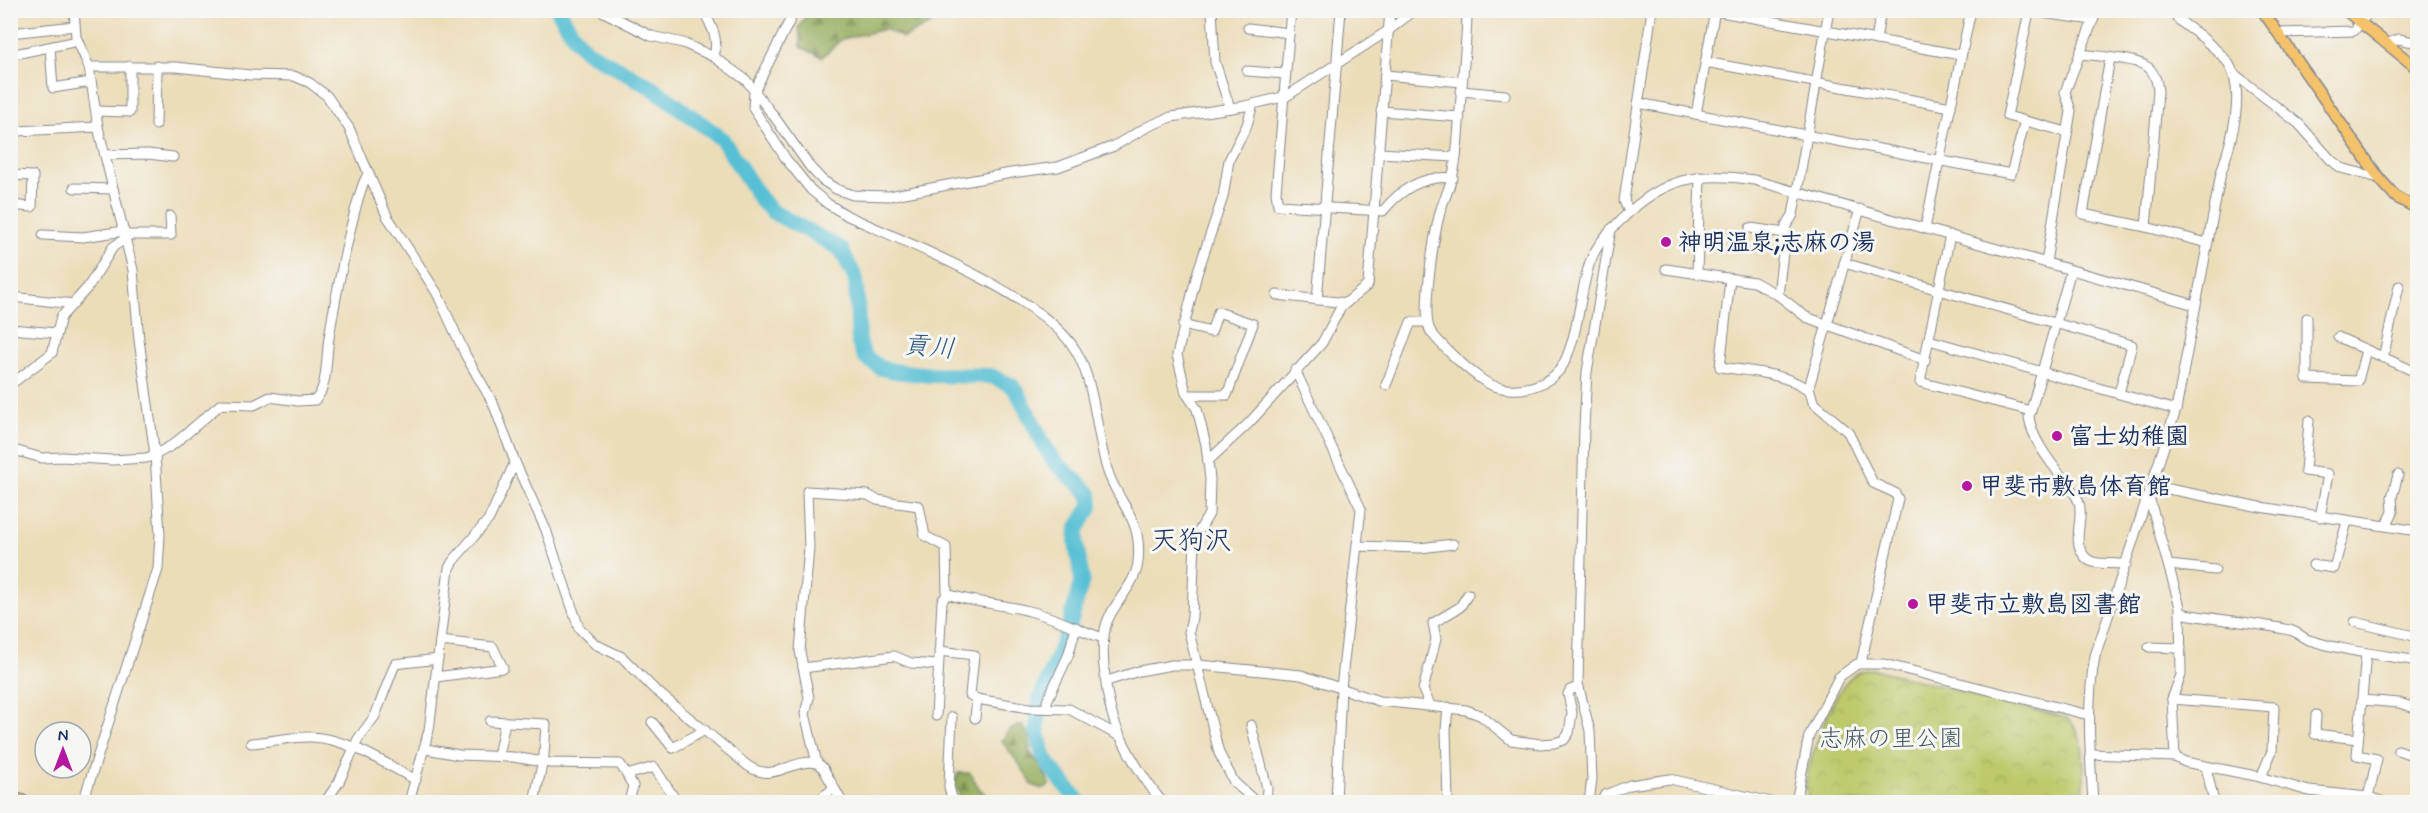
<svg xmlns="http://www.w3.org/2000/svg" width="2428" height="813" font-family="Mynerve,'Klee One',sans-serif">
	<defs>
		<pattern id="forest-firs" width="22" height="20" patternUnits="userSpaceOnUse" patternTransform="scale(1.5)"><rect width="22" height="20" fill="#96ad5f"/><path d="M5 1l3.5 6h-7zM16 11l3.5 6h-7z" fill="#7a8d52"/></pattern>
		<pattern id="park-crowns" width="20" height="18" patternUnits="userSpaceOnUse" patternTransform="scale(1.5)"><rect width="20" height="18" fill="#bdc96b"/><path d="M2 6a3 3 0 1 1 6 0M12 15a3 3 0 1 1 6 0" fill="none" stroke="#a2ad5f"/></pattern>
	</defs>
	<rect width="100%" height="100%" fill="#f6f6f2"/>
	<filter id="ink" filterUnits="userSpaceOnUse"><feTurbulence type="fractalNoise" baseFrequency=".0167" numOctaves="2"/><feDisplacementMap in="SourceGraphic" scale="12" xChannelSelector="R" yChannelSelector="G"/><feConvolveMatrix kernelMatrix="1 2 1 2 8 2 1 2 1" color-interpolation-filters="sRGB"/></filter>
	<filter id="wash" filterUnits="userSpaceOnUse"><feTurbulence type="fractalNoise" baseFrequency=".008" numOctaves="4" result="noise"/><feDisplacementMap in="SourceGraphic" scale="24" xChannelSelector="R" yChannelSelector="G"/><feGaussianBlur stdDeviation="1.35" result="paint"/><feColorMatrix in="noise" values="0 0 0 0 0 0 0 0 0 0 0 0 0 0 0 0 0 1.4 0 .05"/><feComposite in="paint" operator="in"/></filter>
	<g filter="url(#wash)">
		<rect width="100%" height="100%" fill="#ecddb9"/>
		<g fill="url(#forest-firs)" stroke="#586e5e" stroke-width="1.5">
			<path d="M809,11V10L941,11L933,23L903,38L885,29L842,39L822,57L801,47L799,27Z"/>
			<path d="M1022,725L1030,737V753L1042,767L1050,785L1042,789L1032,785C1025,769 1012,756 1002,741L1009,730Z"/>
			<path d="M958,773H970L979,788L993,802H961L955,783Z"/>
		</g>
		<path fill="url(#park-crowns)" stroke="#6c7c64" stroke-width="1.5" d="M1873,669L2067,718C2089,736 2083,777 2084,802H1811C1809,798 1806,793 1806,789C1805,766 1832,696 1848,680C1855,672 1863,670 1873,669Z"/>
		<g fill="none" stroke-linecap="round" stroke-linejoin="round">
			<path stroke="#57bfd4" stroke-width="16" d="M558,10L577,41L587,51L653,88L722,139L761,200L773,212L841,249L856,280L859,344L865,357L881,368L894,371L931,375L991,376L1011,385L1018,393L1044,445L1055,462L1090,494L1091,506L1077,529L1076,543L1082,580L1068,631L1040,699L1037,728L1042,752L1051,768L1079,802"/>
		</g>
	</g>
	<g filter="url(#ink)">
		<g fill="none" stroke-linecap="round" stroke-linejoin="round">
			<g stroke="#84868c" stroke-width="11">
				<g id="minor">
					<path d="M74,10L76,37L89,67L98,127L133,270L139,340L155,455L160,535L158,569L83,802"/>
					<path d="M600,10L651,36L683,43L714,57L746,80L773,115L810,167L822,180L836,189L853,195L889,196L1011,173L1058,167L1114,146L1147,127L1171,117L1245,106L1287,96L1389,30L1415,10"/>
					<path d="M703,10C712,27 719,38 714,57"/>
					<path d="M795,10L754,92L753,108L786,159L811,190L828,204L848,216C907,243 1044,296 1076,351C1095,383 1096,432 1107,469C1118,505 1143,517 1138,562C1136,584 1115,601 1107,622C1098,648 1107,708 1119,733C1130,757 1146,782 1162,802"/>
					<path d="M1212,10L1215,62L1230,108"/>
					<path d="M1291,10L1276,193L1278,205L1383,211C1401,189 1424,175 1453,178"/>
					<path d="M1467,10C1467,36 1464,62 1462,87C1459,113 1459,139 1455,164C1453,181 1445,196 1440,212C1435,232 1420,317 1431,332C1443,348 1468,370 1484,381C1508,397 1551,389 1564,363C1579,333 1579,295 1590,262C1596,245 1609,231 1622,219C1663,178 1698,171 1754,180L2195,305"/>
					<path d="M2019,10L2093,20"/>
					<path d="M1715,11L1961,55"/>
					<path d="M2029,12L2007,116L2067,132"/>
					<path d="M1248,28L1289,33"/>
					<path d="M10,33L75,26"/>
					<path d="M2278,33L2354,31L2370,10"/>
					<path d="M1876,40L1881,10"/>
					<path d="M2386,44L2399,39L2418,43"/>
					<path d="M50,47L53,88L91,82"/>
					<path d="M2080,54C2096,56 2140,58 2150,69C2156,76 2157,83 2158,91L2146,227L2207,243"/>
					<path d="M10,55L78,41"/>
					<path d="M2110,58L2083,214L2146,227"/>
					<path d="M1705,62L1951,107"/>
					<path d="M89,67H176L250,75L294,76L310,83L327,96L349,128L387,216L437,293L466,356L493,403L515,462L546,530L579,628L595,644L622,657L654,689L748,766C775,784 790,758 817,763L823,768L842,802"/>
					<path d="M1247,71L1285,74"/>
					<path d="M2233,73L2299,124L2331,160L2341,168L2379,178"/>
					<path d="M1385,75L1462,82"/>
					<path d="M1461,91L1505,95"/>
					<path d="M1638,103L2011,174L2025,121"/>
					<path d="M1253,104L1247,125L1229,160L1223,197L1197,274L1177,355L1186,393L1197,409L1206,445L1210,479L1209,514L1195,538L1192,617L1189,632L1219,753L1234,782L1256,802"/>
					<path d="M96,111L130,112V66"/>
					<path d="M1381,111L1459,117"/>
					<path d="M1696,114L1715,10"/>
					<path d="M10,125L17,131L98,127"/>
					<path d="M156,125L157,66"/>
					<path d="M1378,153L1456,157"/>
					<path d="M105,155L148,154L173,157"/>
					<path d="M10,175L33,176L32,207L10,205"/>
					<path d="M74,188L113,189"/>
					<path d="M1860,209L1809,387L1813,402L1848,432L1873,483L1895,493L1898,499L1861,663"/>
					<path d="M1629,212L1624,201L1652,10"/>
					<path d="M1750,228L1785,233"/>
					<path d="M1925,228L1971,10"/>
					<path d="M43,235L83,237L124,231"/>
					<path d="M125,235H171L170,216"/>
					<path d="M1950,235L1920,382L2031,411"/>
					<path d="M2046,262L2071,111L2065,92L2097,10"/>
					<path d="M1844,263L2132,345L2119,393"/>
					<path d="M1666,269L1754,282L1778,295L1806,317L1925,360"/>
					<path d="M2071,270L2029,417C2032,440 2051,463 2065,481C2069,487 2076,494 2078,500C2086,518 2069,540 2086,558C2095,567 2113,561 2126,565"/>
					<path d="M1697,274L1700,177"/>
					<path d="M1730,279L1720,367C1749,371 1785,373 1809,390"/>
					<path d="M1277,295L1346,303"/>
					<path d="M1778,295L1786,226L1793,215L1829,10"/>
					<path d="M1317,300L1341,10"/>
					<path d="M10,307L12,297L74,304"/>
					<path d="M2307,318V379L2358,381L2366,350"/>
					<path d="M1183,325L1211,332L1218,312L1253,324L1227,395H1188"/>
					<path d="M10,329L57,333"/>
					<path d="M2338,337L2418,373"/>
					<path d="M1929,340L2176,410"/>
					<path d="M2383,358L2399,286"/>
					<path d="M1295,370L1361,509L1341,688L1336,802"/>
					<path d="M10,385L52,353L61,317L88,287L113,247L126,238"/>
					<path d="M1386,385L1411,322H1427"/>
					<path d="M2309,421L2305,471L2328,474L2320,517"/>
					<path d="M10,449L42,458L62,457L112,460L146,458L155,455L174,444L221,404L254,405L270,397L298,401L315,400C328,389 326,355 329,338C333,312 356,186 369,173"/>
					<path d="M1208,461L1249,423L1322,343L1341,307L1368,285L1390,10"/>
					<path d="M2153,486L2260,507L2418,531"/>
					<path d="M2149,497L2180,607L2181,675L2172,699L2175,757L2185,762L2256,776L2309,791L2368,797L2384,802"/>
					<path d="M2386,526L2393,512L2392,497L2398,475"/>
					<path d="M1357,546L1420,548L1453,544"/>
					<path d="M2169,565L2215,570"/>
					<path d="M2313,565L2334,568L2347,522"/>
					<path d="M947,594C974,603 1002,604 1029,611C1055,617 1078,630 1103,638"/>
					<path d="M2180,613C2216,620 2253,622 2289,630C2297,631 2302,638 2309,640C2344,651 2382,655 2418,661"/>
					<path d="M2355,622L2418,637"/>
					<path d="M2149,647L2181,648"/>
					<path d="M939,651L974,655L970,695L977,699L1029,708L1069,709L1121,737"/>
					<path d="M2366,653L2357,755L2377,759L2368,797"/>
					<path d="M803,668L894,656L911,663L938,665"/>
					<path d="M436,677L503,668L493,647L440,641"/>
					<path d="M1107,681L1139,671L1172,665H1199L1301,675L1379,701L1466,710L1480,715L1511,740L1540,744L1554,743L1564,740L1569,733L1572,713L1568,694L1570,690L1579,687"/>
					<path d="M2172,699L2274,707L2272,751L2261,777"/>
					<path d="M2362,700L2399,703L2418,709"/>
					<path d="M1430,705L1423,690L1436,639L1433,623L1460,607L1468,594"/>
					<path d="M1047,708V701L1068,656L1076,627"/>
					<path d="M2316,715L2315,734L2358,739"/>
					<path d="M952,717L949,787L953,802"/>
					<path d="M975,718L977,699"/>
					<path d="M490,721L546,724L544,755L534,802"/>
					<path d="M652,722L673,748L705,730"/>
					<path d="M1251,725L1267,788L1266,802"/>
					<path d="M251,743C271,742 292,736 312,737C349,739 384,763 416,780"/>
					<path d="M426,749L459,755L513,757L550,763L620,764L627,775L654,767L677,802"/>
					<path d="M2398,750L2418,757"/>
					<path d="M2090,754L2175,757"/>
					<path d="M498,756L505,722"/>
					<path d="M817,763L805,714L809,698L800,651L809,548L807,491L868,495L877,500L919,506L925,536L946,547L947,594L942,601L936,716"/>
					<path d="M2206,767L2214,802"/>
					<path d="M627,775L633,786L629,802"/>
					<path d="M325,802L339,782L358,739L375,716L395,664L438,659"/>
					<path d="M409,802L429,730L449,568L453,561L489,519L515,462"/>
					<path d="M816,802L834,788"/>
					<path d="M1448,802L1446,730L1448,707"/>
					<path d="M1589,802L1592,779L1590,731L1578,684L1584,427L1587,372L1611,229"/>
					<path d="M1601,802L1605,795L1630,785L1670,779L1771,802"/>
					<path d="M1796,802L1809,736L1839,677L1857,664H1884L2089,715"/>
					<path d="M2093,802C2090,753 2086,704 2095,656L2176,410L2221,173C2231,143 2246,94 2229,64C2223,55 2214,48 2206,41C2195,30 2179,24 2171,10"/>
					<path d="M2401,802H2418"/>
				</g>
			</g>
			<g stroke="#84868c" stroke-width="13">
				<g id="major">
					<path d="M2262,10L2379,178L2396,197L2418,209"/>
					<path d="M2345,10L2418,69"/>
					<path d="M10,797L28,802"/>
				</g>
			</g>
			<use href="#minor" stroke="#fff" stroke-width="9"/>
			<use href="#major" stroke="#f3c26a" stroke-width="10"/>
		</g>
	</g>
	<g fill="#b5179e" stroke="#f6f6f2" stroke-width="2">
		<circle cx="1666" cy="242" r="6"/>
		<circle cx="2057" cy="436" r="6"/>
		<circle cx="1967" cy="486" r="6"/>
		<circle cx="1913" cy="604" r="6"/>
	</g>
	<g text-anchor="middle" stroke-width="6" stroke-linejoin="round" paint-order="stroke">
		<g font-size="24" font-weight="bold" fill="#1b2f5e" stroke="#f6f6f2" text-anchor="start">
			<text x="1678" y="250">神明温泉;志麻の湯</text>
			<text x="2069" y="444">富士幼稚園</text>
			<text x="1979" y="494">甲斐市敷島体育館</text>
			<text x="1925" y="612">甲斐市立敷島図書館</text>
		</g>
		<g font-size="24" fill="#445661" stroke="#f6f6f2">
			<text x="1891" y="746">志麻の里公園</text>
		</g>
		<g font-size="26" font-style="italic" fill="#2d5a81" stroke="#f6f6f2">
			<text transform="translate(929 346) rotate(5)" y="9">貢川</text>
		</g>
		<g font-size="27" fill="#1b2f5e" stroke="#f6f6f2">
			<text x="1191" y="549">天狗沢</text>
		</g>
	</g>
	<rect width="2428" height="813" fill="none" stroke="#f6f6f2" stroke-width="36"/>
	<g transform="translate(63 750)"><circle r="28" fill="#f6f6f2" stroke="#9ea6b7" stroke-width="1.5"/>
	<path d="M0-4.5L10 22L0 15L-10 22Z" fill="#b5179e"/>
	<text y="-9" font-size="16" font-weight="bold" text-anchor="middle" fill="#1b2f5e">N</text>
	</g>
</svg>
